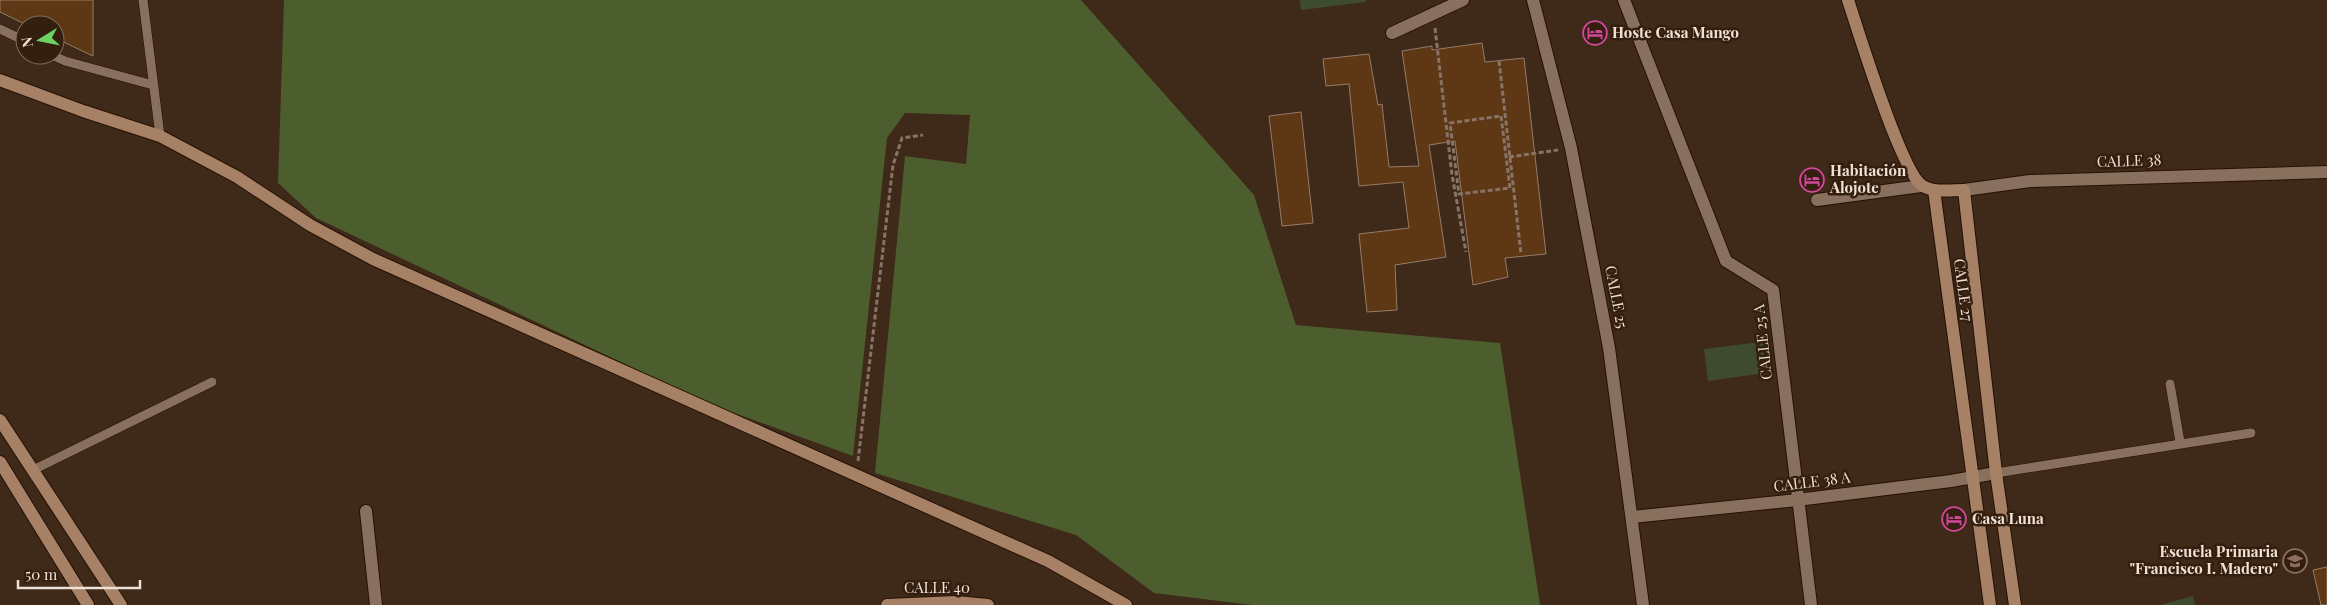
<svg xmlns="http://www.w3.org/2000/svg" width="2327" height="605" font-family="'Playfair Display',serif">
	<rect width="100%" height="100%" fill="#3f2919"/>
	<g fill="#3f4b2e">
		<path d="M1300,0H1366V2L1301,10Z"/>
		<path d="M1768,341L1772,372L1708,381L1704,349Z"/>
		<path d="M2193,596L2195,605H2160Z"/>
	</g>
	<path fill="#4c5d2e" d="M284,0H1081L1254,195L1296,325L1500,343L1540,605H1252L1154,593L1076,535L875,473L905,156L966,164L970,115L905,113L887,138L853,456L712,405L316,218L278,183Z"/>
	<g fill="#5e3715" stroke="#957c69">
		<path d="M0,0H93V56L55,38V25H27L0,12Z"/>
		<path d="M1482,43L1485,62L1524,58L1546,254L1505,258L1508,277L1473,285L1455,141L1429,145L1446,257L1395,265L1397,310L1367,312L1359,234L1409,228L1403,182L1359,186L1349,84L1326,86L1323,59L1369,54L1378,105L1382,104L1389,167L1419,166L1402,51L1432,46V50Z"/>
		<path d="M1301,112L1313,223L1282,226L1269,116Z"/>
		<path d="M2327,567V605H2321L2313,570Z"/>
	</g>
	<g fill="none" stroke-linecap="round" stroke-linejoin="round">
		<g stroke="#251103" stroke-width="10">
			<g id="lane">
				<path d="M143,0L160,136"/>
				<path d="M0,29L25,41"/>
				<path d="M52,55L65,61L153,85"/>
				<path d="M2170,384L2180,442"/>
				<path d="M33,470L212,382"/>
				<path d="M1996,473L2251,433"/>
			</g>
		</g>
		<g stroke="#251103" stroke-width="14">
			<g id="street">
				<path d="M1533,0L1571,148L1609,348L1643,605"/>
				<path d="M1624,0L1726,261L1773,290L1811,605"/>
				<path d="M1392,33L1463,0"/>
				<path d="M1964,190L2030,181L2327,172"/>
				<path d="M1817,200L1921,186"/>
				<path d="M366,511L376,605"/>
				<path d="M1632,517L1797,500L1951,481L1996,473"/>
			</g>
		</g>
		<g stroke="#251103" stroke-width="14">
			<g id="secondary">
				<path d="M1848,0C1858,30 1902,175 1923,186C1934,193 1951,190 1964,190L1996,473L2015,605"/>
				<path d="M0,80L83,111L160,136L237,177L310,225L373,259L1048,561L1126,605"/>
				<path d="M1934,190L1990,605"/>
				<path d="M0,420L121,605"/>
				<path d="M0,462L88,605"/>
				<path d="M887,605L956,602L988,605"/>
			</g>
		</g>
		<g stroke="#877466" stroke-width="3" stroke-dasharray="5 2.5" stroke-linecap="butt">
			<path d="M1435,28L1452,175L1466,252"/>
			<path d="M1499,61L1521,254"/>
			<path d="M1501,116L1510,188L1459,194L1450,123Z"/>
			<path d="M1509,157L1558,150"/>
			<path d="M858,461L893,165L902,138L923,135"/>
		</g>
		<use href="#lane" stroke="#89705e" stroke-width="9"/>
		<use href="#street" stroke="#89705e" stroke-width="12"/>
		<use href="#secondary" stroke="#a68166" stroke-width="12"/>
	</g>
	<defs>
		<g id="hotel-ring" transform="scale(1.25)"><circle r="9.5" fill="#341f0f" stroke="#d1479c" stroke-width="1.5"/><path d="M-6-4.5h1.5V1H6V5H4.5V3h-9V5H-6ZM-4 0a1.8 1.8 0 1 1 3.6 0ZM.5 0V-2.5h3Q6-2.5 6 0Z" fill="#d1479c"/></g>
		<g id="school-ring" transform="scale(1.25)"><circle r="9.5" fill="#341f0f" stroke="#8d6e63" stroke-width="1.5"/><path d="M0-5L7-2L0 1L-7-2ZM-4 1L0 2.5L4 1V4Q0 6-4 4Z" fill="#8d6e63"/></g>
	</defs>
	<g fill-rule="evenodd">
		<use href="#hotel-ring" x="1595" y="33"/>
		<use href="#hotel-ring" x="1812" y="180"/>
		<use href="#hotel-ring" x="1954" y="519"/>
		<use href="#school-ring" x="2295" y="561"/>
	</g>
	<g text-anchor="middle" stroke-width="5" stroke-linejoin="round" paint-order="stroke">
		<g font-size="15" font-weight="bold" fill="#f0e1d7" stroke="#341f0f" text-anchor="start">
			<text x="1612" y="38">Hoste Casa Mango</text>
			<text x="1830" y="176">Habitación<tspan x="1830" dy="17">Alojote</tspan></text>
			<text x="1972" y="524">Casa Luna</text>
			<text x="2278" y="557" text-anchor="end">Escuela Primaria<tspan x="2278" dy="17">"Francisco I. Madero"</tspan></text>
		</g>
		<g font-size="15" fill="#f0e1d7" stroke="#341f0f">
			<text transform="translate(2129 161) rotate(-2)" y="5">CALLE 38</text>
			<text transform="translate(1963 290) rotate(82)" y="5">CALLE 27</text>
			<text transform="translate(1616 297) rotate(79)" y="5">CALLE 25</text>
			<text transform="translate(1763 342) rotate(-96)" y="5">CALLE 25 A</text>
			<text transform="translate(1812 482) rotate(-7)" y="5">CALLE 38 A</text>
			<text x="937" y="593">CALLE 40</text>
		</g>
	</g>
	<g transform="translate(40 40) rotate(260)"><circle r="24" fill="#341f0f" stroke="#7f6d5f"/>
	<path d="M0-4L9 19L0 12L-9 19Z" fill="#6ad364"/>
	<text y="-8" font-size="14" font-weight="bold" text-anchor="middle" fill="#f0e1d7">N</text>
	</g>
	<path d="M18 580v8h122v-8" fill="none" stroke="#f0e1d7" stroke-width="2.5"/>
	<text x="25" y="580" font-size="15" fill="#f0e1d7" stroke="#341f0f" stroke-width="4" paint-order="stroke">50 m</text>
</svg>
